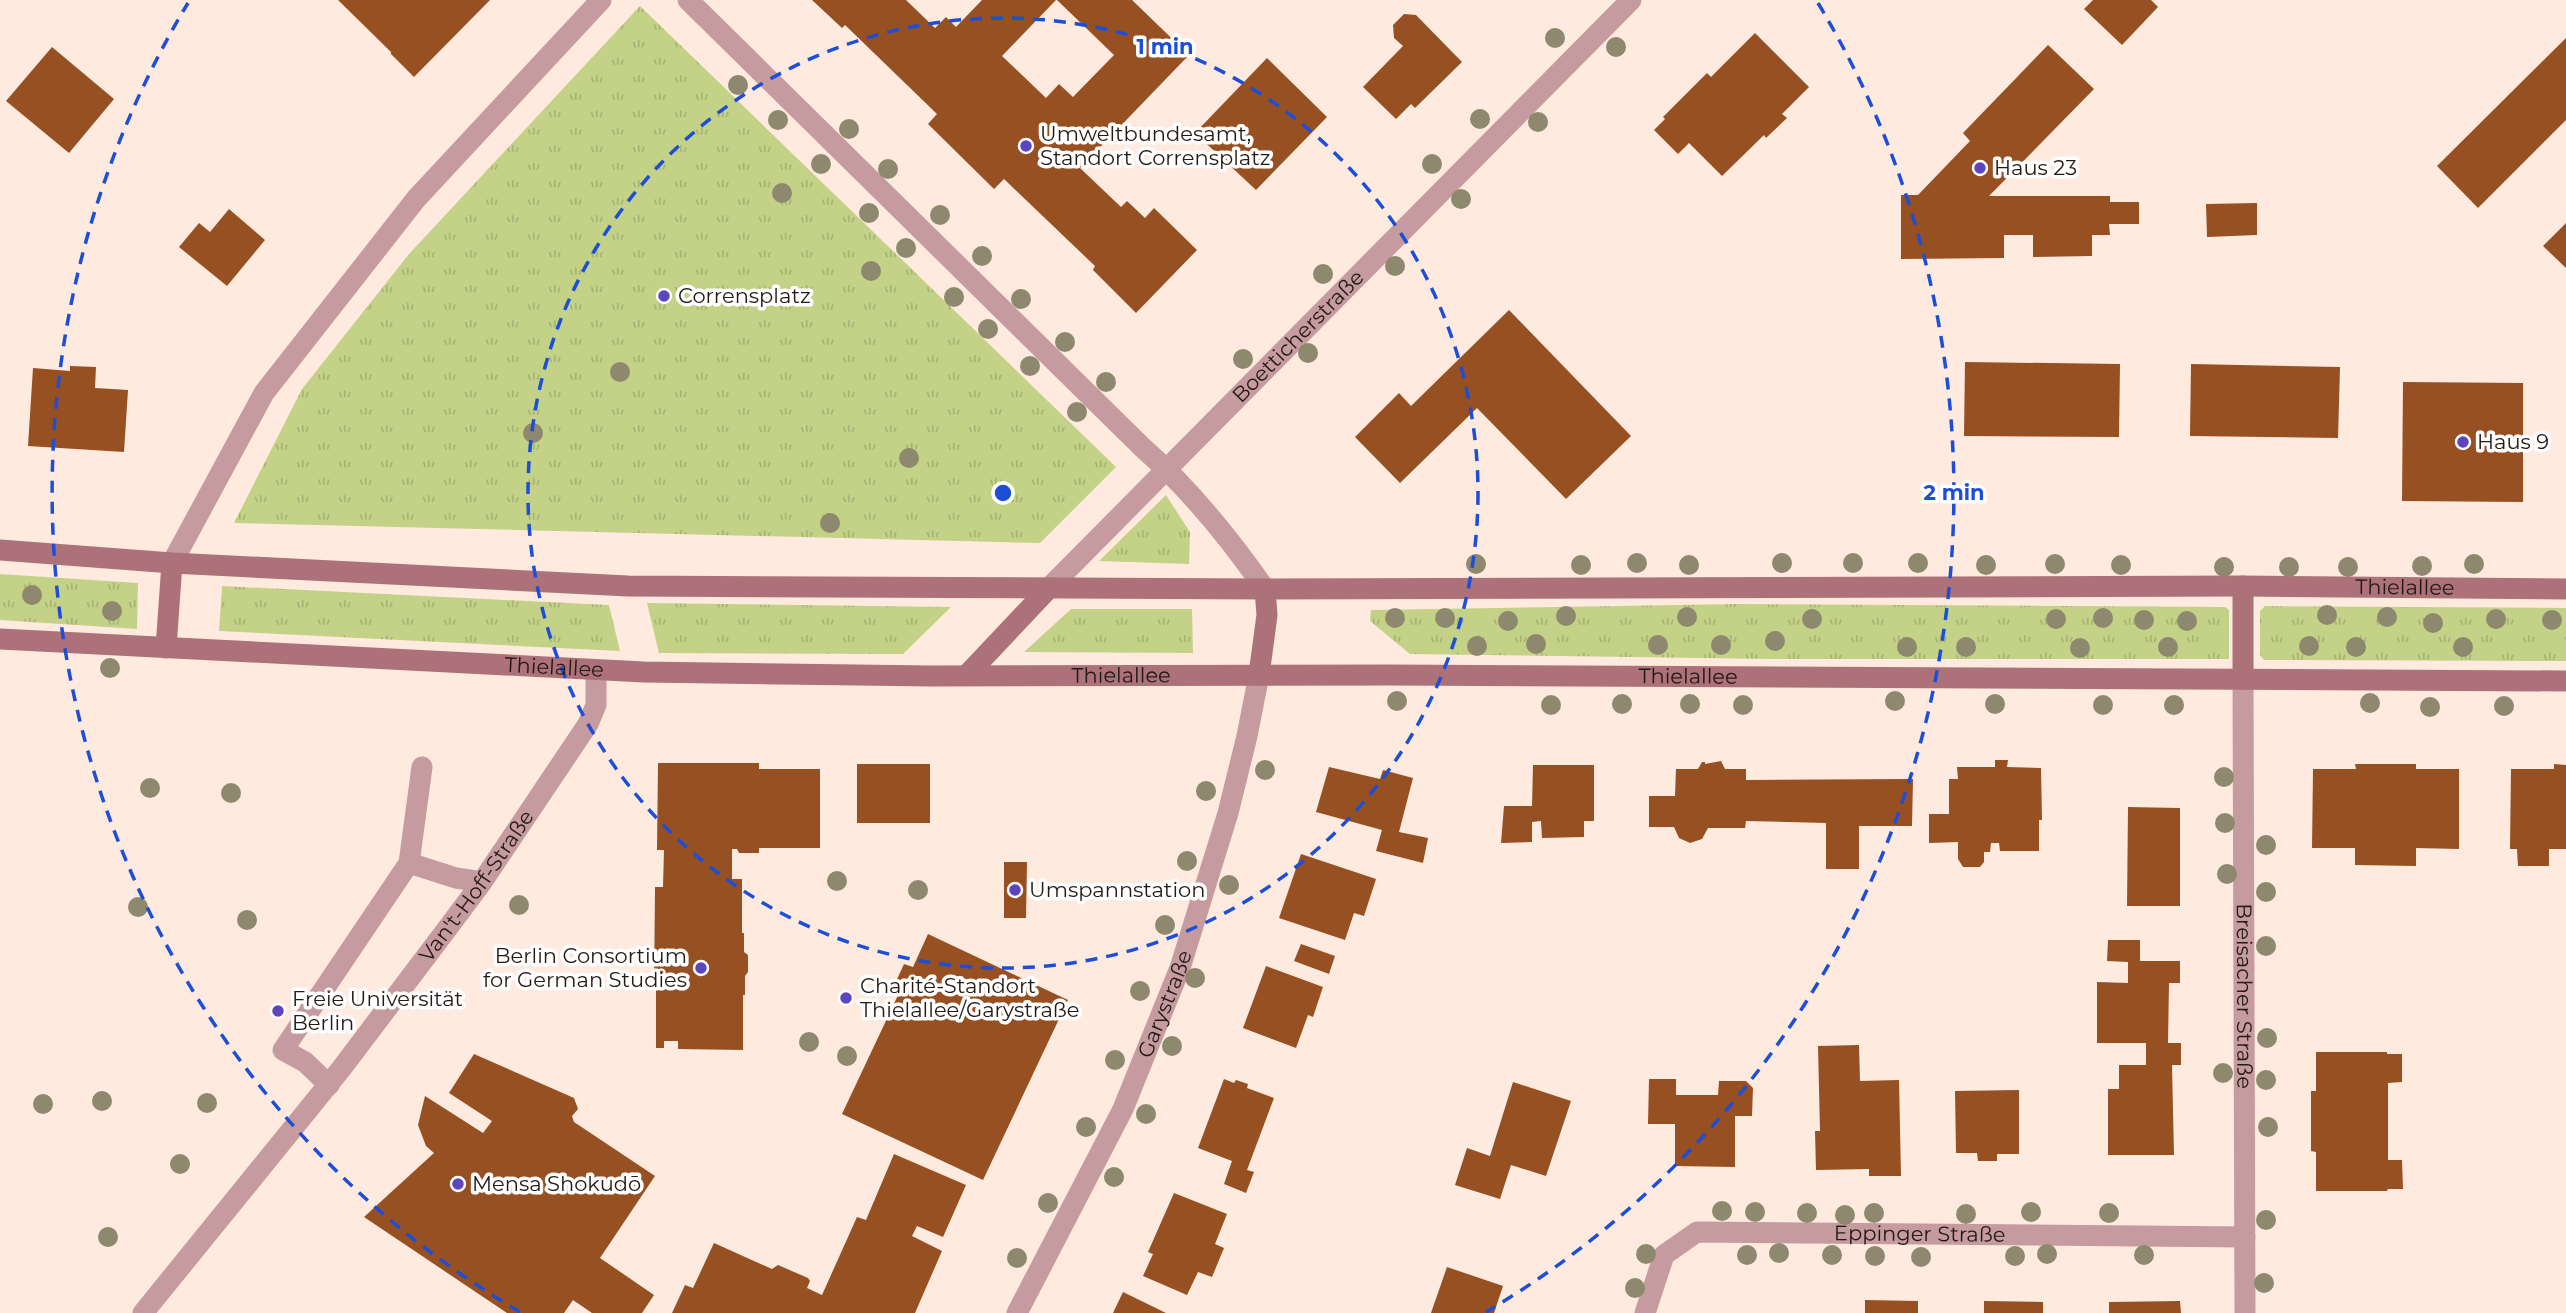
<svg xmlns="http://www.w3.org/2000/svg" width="2566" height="1313" font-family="Montserrat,sans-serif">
	<defs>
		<pattern id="grass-tufts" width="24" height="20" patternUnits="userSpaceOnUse" patternTransform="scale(1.75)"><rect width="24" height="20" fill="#c4d288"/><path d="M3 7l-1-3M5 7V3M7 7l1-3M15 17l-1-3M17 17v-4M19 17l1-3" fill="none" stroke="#a8b474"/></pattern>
	</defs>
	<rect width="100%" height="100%" fill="#feeadf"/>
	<g fill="url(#grass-tufts)">
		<path d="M640,6L1116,467L1040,543L234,523L302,389L409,254Z"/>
		<path d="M1166,495L1190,532L1189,564L1099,561Z"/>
		<path d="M0,574L138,583L137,629L0,620Z"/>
		<path d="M222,586L609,605L620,651L219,631Z"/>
		<path d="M647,603L951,607L903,654L659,653Z"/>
		<path d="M1737,604L2225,607L2229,610V659H1771L1410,654L1370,621L1371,610Z"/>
		<path d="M2265,606L2566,608V661L2264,660L2260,655V611Z"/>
		<path d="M1071,609H1192L1193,653L1024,652Z"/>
	</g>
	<g fill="#965022">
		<path d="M338,0H490L414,77L391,54V52Z"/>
		<path d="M812,0H906L935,28L946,17L956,27L982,0H1056L1002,56L1046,98L1059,84L1073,97L1114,55L1057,0H1132L1189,55L1080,168L1121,207L1127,201L1145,218L1154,208L1197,250L1136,313L1093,270L1095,266L1004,179L994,189L928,124L937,114L845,25L842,28Z"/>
		<path d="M2093,0H2151L2158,7L2122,45L2084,9Z"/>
		<path d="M1404,14L1416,15L1462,62L1415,108L1411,104L1396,119L1363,87L1403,46L1394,38L1393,25Z"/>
		<path d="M1755,33L1809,87L1782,114L1787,118L1766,138L1764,135L1722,176L1689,143L1678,154L1654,130L1665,119L1663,117L1707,73L1711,77Z"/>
		<path d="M2566,38V120L2478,208L2437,166Z"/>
		<path d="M2048,45L2094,89L1989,196H2110V202H2139V224H2109L2110,235H2092V256L2033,257V235H2004V258L1901,259V195H1918L1970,141L1963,133Z"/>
		<path d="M52,47L114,99L69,153L6,101Z"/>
		<path d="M1267,58L1327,117L1256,190L1195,133Z"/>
		<path d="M2257,203V235L2207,237L2206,204Z"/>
		<path d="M229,209L265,240L227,286L179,247L199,223L210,232Z"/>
		<path d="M2566,223V268L2543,246Z"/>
		<path d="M1509,310L1631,436L1566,499L1477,408L1400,483L1355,437L1399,393L1411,406Z"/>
		<path d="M1965,362L2120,364L2119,437L1964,436Z"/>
		<path d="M2191,364L2340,367L2338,438L2190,436Z"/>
		<path d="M70,366L96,367L95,388L128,390L124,452L28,446L33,368L70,371Z"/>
		<path d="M2403,382L2523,383V502L2402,501Z"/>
		<path d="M1995,760H2008L2007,767L2041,768L2042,820H2039V851H2000L1999,843H1991L1990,852H1984V862L1980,867H1963L1958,859V842L1929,843V814H1949V779H1958L1957,767H1995Z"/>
		<path d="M1721,761L1725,769H1746V780L1913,779L1912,826H1859V869H1826V823L1746,821L1745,828H1708L1702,839L1690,843L1679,838L1674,827H1649V796H1675L1676,769H1698L1702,762H1705V764Z"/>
		<path d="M658,763H759V769H820V848H759V853H739L737,849H732V879H742V933H744V952L748,955V972L745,976V995H743V1050L678,1049V1041H664V1048H656V990H654L655,887H663L664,850H657Z"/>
		<rect x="857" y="764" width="73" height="59"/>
		<path d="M2355,764H2416V769H2459V849L2416,848V866L2355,865V848H2312L2313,769H2356Z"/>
		<path d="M2554,764L2566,765V849H2549V866H2518L2517,849H2510L2511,769H2554Z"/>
		<path d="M1533,765H1594V821H1584V837L1542,838L1541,821L1532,822V842L1501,843L1504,806H1532Z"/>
		<path d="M1329,767L1380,779L1383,770L1413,778L1399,832L1428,838L1423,863L1376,851L1382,830L1316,812Z"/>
		<path d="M2128,807L2180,808V906H2127Z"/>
		<path d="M1301,854L1376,879L1364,916L1354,913L1345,940L1279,918Z"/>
		<path d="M1004,862H1027L1026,918H1004Z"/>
		<path d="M928,934L1068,1000L983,1180L842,1114L900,991L893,988L904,964L913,967Z"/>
		<path d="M2108,940H2140V961H2180V983H2169L2168,1043H2181V1065H2172L2174,1155H2108V1089H2119V1065H2146V1043H2097V982L2128,983V962L2107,961Z"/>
		<path d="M1301,944L1335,956L1329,974L1294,961Z"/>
		<path d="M1266,966L1323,987L1313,1017L1308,1015L1296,1048L1243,1028Z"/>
		<path d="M1859,1045L1860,1081L1899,1080L1901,1176H1869V1169L1816,1170L1815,1131H1820L1818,1046Z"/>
		<path d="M2316,1052H2387V1054H2402V1082L2388,1083V1160H2402L2403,1189H2388L2387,1191H2316V1152L2311,1151V1091H2316Z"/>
		<path d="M474,1054L574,1098L578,1109L572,1116L574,1122L655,1176L600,1258L654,1295L642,1313H592L573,1300L564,1313H507L364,1217L434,1153L426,1146L418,1125L425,1096L483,1133L492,1121L449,1093Z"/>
		<path d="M1224,1079L1234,1083L1236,1080L1248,1084L1247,1088L1274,1098L1247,1170L1254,1172L1246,1193L1224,1184L1232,1161L1198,1148Z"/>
		<path d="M1649,1079H1676V1095H1718L1719,1081H1746L1753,1088L1752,1116H1735V1167L1675,1166V1124H1648Z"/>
		<path d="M1513,1082L1571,1101L1546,1176L1511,1165L1500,1199L1455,1185L1467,1148L1490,1156Z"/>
		<path d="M2019,1090V1154H1997V1161H1978L1977,1153H1956L1955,1091Z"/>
		<path d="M894,1154L966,1185L943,1237L917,1226L912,1236L942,1251L915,1313H672L685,1285L693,1288L714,1243L772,1269L778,1265L808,1278L810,1281L807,1288L822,1295L857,1217L866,1220Z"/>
		<path d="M1174,1193L1227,1214L1215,1244L1224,1248L1212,1277L1198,1272L1187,1295L1143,1276L1153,1254L1148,1252Z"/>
		<path d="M1447,1267L1503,1286L1494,1313H1431Z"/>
		<path d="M1123,1292L1166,1313H1113Z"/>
		<path d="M1865,1300L1918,1301V1313H1865Z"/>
		<path d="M1984,1301L2043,1302V1313H1984Z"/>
		<path d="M2180,1301L2181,1313H2109V1302Z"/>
	</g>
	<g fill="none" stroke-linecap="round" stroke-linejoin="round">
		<g stroke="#c59b9f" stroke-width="21">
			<path d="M409,863L456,878L482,882"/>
			<path d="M329,1085L305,1062L283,1050L409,863L422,767"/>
		</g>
		<g stroke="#c59b9f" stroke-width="21">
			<path d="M688,0L1143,448C1190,489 1230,539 1265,589"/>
			<path d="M172,563L264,393L416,199L601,0"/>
			<path id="s1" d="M1049,588L1631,0"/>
			<path id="s2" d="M2243,679L2245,1313"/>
			<path id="s3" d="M143,1313L341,1069L453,921L482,882L588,724L596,705V671"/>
			<path id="s4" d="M1645,1313L1664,1255L1697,1232L2245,1237"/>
		</g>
		<path stroke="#c59b9f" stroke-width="21" id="s5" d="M1017,1313L1123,1109L1180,968L1228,813L1247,736L1259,675"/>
		<g stroke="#ad7279" stroke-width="21">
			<path id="s6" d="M0,550L172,563L628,586L1265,589L2243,586L2566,589"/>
			<path d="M2243,586V679"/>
			<path id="s7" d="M0,639L644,672L932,676L1389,675L2566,681"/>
			<path d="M166,648L172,563"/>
			<path d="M967,675L1049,588"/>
			<path d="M1259,675L1267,615L1265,589"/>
		</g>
	</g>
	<g fill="#8d886e">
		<circle cx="1555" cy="38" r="10"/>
		<circle cx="1616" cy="47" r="10"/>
		<circle cx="738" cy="85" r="10"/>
		<circle cx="1480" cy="119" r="10"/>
		<circle cx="778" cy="120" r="10"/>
		<circle cx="1538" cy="122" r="10"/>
		<circle cx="849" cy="129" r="10"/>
		<circle cx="821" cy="164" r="10"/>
		<circle cx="1432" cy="164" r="10"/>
		<circle cx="888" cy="169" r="10"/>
		<circle cx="782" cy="193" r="10"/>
		<circle cx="1461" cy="199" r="10"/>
		<circle cx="869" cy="213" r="10"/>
		<circle cx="940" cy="215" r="10"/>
		<circle cx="906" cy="248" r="10"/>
		<circle cx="982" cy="256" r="10"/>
		<circle cx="1395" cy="266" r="10"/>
		<circle cx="871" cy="271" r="10"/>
		<circle cx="1323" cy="274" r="10"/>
		<circle cx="954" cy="297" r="10"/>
		<circle cx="1021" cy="299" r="10"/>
		<circle cx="988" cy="329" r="10"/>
		<circle cx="1065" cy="342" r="10"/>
		<circle cx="1308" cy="353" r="10"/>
		<circle cx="1243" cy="359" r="10"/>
		<circle cx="1030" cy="366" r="10"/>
		<circle cx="620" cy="372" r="10"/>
		<circle cx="1106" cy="382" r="10"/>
		<circle cx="1077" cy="412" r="10"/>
		<circle cx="533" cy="433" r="10"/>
		<circle cx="909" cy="458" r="10"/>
		<circle cx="830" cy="523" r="10"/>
		<circle cx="1637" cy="563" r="10"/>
		<circle cx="1782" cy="563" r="10"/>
		<circle cx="1853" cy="563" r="10"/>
		<circle cx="1918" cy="563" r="10"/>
		<circle cx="1476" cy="564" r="10"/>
		<circle cx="2055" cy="564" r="10"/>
		<circle cx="2474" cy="564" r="10"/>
		<circle cx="1581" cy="565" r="10"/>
		<circle cx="1689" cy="565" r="10"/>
		<circle cx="1986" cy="565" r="10"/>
		<circle cx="2121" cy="565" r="10"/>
		<circle cx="2422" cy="566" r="10"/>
		<circle cx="2224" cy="567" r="10"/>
		<circle cx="2289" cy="567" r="10"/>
		<circle cx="2348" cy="567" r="10"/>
		<circle cx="32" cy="595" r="10"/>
		<circle cx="112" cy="611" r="10"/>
		<circle cx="2327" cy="615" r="10"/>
		<circle cx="1566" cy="616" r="10"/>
		<circle cx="1687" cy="617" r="10"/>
		<circle cx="2387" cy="617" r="10"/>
		<circle cx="1395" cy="618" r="10"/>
		<circle cx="1445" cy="618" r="10"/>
		<circle cx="2103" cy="618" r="10"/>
		<circle cx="1812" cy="619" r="10"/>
		<circle cx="2056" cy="619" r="10"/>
		<circle cx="2496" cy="619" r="10"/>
		<circle cx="2144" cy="620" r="10"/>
		<circle cx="2552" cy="620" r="10"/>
		<circle cx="1508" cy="621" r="10"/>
		<circle cx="2187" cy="621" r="10"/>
		<circle cx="2433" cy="623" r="10"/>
		<circle cx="1775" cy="641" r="10"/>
		<circle cx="1536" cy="644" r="10"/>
		<circle cx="1658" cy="645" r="10"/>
		<circle cx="1721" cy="645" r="10"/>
		<circle cx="1477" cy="646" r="10"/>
		<circle cx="2309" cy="646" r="10"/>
		<circle cx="1907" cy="647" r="10"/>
		<circle cx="1966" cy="647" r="10"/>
		<circle cx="2168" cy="647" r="10"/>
		<circle cx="2356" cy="647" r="10"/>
		<circle cx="2463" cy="647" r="10"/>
		<circle cx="2080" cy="648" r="10"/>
		<circle cx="110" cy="668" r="10"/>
		<circle cx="1397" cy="701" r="10"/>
		<circle cx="1895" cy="701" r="10"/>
		<circle cx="2370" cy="703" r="10"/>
		<circle cx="1622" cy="704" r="10"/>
		<circle cx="1690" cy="704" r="10"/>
		<circle cx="1995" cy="704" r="10"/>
		<circle cx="1551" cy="705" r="10"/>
		<circle cx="1743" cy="705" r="10"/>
		<circle cx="2103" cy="705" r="10"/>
		<circle cx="2174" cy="705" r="10"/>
		<circle cx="2504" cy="706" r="10"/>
		<circle cx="2430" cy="707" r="10"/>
		<circle cx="1265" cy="770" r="10"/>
		<circle cx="2224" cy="777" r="10"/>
		<circle cx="150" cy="788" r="10"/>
		<circle cx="1206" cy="791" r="10"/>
		<circle cx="231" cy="793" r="10"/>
		<circle cx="2225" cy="823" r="10"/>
		<circle cx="2266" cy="845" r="10"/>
		<circle cx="1187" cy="861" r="10"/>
		<circle cx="2227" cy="874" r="10"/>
		<circle cx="837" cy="881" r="10"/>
		<circle cx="1229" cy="885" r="10"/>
		<circle cx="918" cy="890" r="10"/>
		<circle cx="2266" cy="892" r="10"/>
		<circle cx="519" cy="905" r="10"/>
		<circle cx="138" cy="907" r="10"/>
		<circle cx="247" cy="920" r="10"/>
		<circle cx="1165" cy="925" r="10"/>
		<circle cx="2266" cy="946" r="10"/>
		<circle cx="1195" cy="978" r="10"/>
		<circle cx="1140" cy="991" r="10"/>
		<circle cx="2267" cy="1038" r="10"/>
		<circle cx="809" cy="1042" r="10"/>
		<circle cx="1172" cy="1046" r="10"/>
		<circle cx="847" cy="1056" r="10"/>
		<circle cx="1115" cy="1060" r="10"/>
		<circle cx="2223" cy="1073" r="10"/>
		<circle cx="2266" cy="1080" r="10"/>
		<circle cx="102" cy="1101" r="10"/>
		<circle cx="207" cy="1103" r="10"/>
		<circle cx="43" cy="1104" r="10"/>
		<circle cx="1146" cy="1114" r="10"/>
		<circle cx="1086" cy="1127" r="10"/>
		<circle cx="2268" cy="1127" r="10"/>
		<circle cx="180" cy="1164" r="10"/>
		<circle cx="1114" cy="1177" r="10"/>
		<circle cx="1048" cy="1203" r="10"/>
		<circle cx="1722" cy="1211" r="10"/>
		<circle cx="1755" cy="1212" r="10"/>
		<circle cx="2031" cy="1212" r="10"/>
		<circle cx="1807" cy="1213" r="10"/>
		<circle cx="1874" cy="1213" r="10"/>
		<circle cx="2109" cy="1213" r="10"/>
		<circle cx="1966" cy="1214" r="10"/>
		<circle cx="1845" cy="1215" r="10"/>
		<circle cx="2266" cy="1220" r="10"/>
		<circle cx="108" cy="1237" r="10"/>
		<circle cx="1779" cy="1253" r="10"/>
		<circle cx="1646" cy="1254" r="10"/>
		<circle cx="2047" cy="1254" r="10"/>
		<circle cx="1747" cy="1255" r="10"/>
		<circle cx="1832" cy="1255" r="10"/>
		<circle cx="2144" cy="1255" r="10"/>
		<circle cx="1875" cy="1256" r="10"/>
		<circle cx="2015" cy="1256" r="10"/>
		<circle cx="1921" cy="1257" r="10"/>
		<circle cx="1017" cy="1258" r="10"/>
		<circle cx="2264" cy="1283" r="10"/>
		<circle cx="1635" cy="1288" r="10"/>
	</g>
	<g fill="none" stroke="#1d4ed8" stroke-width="3.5" stroke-dasharray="12 9">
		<circle cx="1003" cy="493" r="475"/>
		<path d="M520 1312A951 951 0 0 1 188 3M1818 3A951 951 0 0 1 1486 1312"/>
	</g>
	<g fill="#5d45bd" stroke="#fff" stroke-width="2.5">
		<circle cx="1026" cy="146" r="7"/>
		<circle cx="1980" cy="168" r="7"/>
		<circle cx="664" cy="296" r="7"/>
		<circle cx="2463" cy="442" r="7"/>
		<circle cx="1015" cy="890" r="7"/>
		<circle cx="701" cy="968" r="7"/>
		<circle cx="846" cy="998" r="7"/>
		<circle cx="278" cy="1011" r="7"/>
		<circle cx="458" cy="1184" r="7"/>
	</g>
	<g text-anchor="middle" stroke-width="7" stroke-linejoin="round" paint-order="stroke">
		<g font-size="21" fill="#231a15" stroke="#fff" text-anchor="start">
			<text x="1040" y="141">Umweltbundesamt,<tspan x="1040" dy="24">Standort Corrensplatz</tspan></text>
			<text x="1994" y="175">Haus 23</text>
			<text x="678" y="303">Corrensplatz</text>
			<text x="2477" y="449">Haus 9</text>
			<text x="1029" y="897">Umspannstation</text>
			<text x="687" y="963" text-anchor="end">Berlin Consortium<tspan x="687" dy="24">for German Studies</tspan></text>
			<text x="860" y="993">Charité-Standort<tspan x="860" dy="24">Thielallee/Garystraße</tspan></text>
			<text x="292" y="1006">Freie Universität<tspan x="292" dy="24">Berlin</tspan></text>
			<text x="472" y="1191">Mensa Shokudō</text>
		</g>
		<g font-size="21" fill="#231a15" stroke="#fff">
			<text dy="7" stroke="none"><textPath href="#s1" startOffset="354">Boetticherstraße</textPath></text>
			<text dy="7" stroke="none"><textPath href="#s6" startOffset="2406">Thielallee</textPath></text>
			<text dy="7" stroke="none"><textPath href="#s7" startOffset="555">Thielallee</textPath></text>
			<text dy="7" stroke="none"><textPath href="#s7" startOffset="1122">Thielallee</textPath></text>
			<text dy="7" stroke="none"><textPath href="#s7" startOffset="1689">Thielallee</textPath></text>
			<text dy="7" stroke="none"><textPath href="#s3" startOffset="542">Van't-Hoff-Straße</textPath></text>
			<text dy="7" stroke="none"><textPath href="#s2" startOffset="317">Breisacher Straße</textPath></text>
			<text dy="7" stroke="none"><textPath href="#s5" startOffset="343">Garystraße</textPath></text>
			<text dy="7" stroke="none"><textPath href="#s4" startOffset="324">Eppinger Straße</textPath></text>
		</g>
	</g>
	<circle cx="1003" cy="493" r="10" fill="#1d4ed8" stroke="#fff" stroke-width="3.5"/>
	<g font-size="21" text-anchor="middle" font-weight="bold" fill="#1d4ed8" stroke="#fff" stroke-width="7" stroke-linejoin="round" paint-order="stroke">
		<text x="1165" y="54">1 min</text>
		<text x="1954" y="500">2 min</text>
	</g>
</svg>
